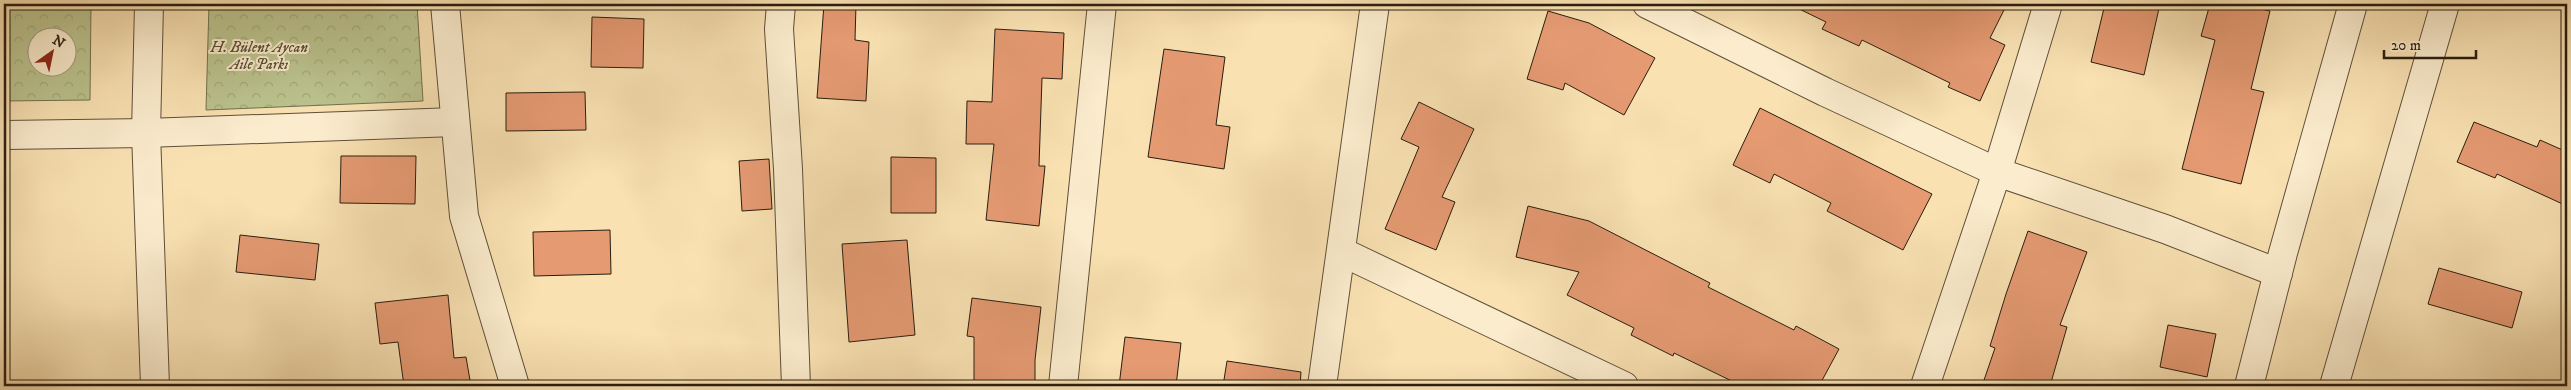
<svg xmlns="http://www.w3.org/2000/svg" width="2571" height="390" font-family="'IM FELL DW Pica',serif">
	<defs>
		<pattern id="park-crowns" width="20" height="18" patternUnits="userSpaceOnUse" patternTransform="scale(1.25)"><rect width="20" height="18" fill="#bbc38e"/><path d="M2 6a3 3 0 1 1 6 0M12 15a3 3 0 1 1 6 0" fill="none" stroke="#a1a779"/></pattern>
	</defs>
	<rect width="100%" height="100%" fill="#f9e1b2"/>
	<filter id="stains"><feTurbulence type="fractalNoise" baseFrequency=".004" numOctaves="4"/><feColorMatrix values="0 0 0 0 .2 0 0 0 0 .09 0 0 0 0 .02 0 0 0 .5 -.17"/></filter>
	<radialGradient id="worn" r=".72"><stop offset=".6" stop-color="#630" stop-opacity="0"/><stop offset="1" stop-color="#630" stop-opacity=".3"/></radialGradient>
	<g fill="url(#park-crowns)" stroke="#72704f" fill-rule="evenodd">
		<path d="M4,4H91L90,100L4,101ZM38,38H68V68H38Z"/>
		<path d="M209,4H417L423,101L206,110Z"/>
	</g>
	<g fill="#e59a72" stroke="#2a1e10">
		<path d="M824,4H856L855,40L869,42L866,101L817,98Z"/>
		<path d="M1789,4H2007L1990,38L2005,45L1980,101L1948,87L1950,83L1862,40L1859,46L1822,29L1826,22Z"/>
		<path d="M2105,4H2160L2144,75L2091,62Z"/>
		<path d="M2210,4H2240L2270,11L2251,89L2264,92L2241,184L2182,169L2215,40L2201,36Z"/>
		<path d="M1548,11L1589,23L1655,58L1624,115L1565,83L1563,90L1527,79Z"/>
		<path d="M592,17L644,19L643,68L591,67Z"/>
		<path d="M995,29L1064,33L1062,79L1042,78L1039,166H1045L1039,226L986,220L994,144H966L967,101L992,102Z"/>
		<path d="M1164,49L1225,57L1216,125L1230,127L1224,169L1148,157Z"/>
		<path d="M585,92L586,130L506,131V93Z"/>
		<path d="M1419,102L1474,129L1442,197L1455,202L1436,250L1385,229L1419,147L1401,139Z"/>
		<path d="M1760,108L1932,194L1903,250L1827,211L1831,203L1774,174L1770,183L1733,165Z"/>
		<path d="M2474,122L2537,147L2540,140L2567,152V206L2497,174L2495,178L2457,162Z"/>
		<path d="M341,156H416L415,204L340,203Z"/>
		<path d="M891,157L936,158V213H891Z"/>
		<path d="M769,159L772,209L742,211L739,161Z"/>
		<path d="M1528,206L1589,221L1710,283L1708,287L1794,330L1796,326L1839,349L1819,386H1742L1674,353L1673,356L1631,335L1634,328L1567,295L1579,272L1516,257Z"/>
		<path d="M610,230L611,274L534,276L533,232Z"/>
		<path d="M2028,231L2087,252L2060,325L2067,327L2050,386H1982L1995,348L1990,346L2006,294Z"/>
		<path d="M240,235L319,244L315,280L236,272Z"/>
		<path d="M907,240L915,335L849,342L842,244Z"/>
		<path d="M2439,268L2522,292L2512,328L2428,304Z"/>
		<path d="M448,295L454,358L466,357L471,386H404L398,342L380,344L375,303Z"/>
		<path d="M972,298L1041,307L1035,360V386H974V337L967,336Z"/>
		<path d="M2168,325L2216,334L2207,377L2160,367Z"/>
		<path d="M1125,337L1181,343L1176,386H1119Z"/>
		<path d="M1227,361L1301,372L1300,386H1223Z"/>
	</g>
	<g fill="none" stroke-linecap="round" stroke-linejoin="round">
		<g stroke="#5e4f38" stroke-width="30">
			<g id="minor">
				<path d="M149,4L146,133L155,386"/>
				<path d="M445,4L464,216L515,386"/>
				<path d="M781,4L779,29L788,169L796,386"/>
				<path d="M1647,4L1825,92L1997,172L2165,229L2278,273"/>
				<path d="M4,135L146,133L455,122"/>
				<path d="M1342,252L1624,386"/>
				<path d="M1063,386L1102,4"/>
				<path d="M1322,386L1375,4"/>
				<path d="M1925,386L1997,172L2048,4"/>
			</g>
		</g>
		<g stroke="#5e4f38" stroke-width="30">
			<g id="tertiary">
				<path d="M2249,386L2283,253L2353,4"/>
				<path d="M2334,386L2445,4"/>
			</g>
		</g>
		<use href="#minor" stroke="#fbeccd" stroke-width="28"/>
		<use href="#tertiary" stroke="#fbeccd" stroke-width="28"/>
	</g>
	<g text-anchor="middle" stroke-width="4" stroke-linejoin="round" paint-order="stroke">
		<g font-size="15" font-style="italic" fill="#565036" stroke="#fbeccd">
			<text x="259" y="52">H. Bülent Aycan<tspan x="259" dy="17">Aile Parkı</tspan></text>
		</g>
	</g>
	<rect width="2571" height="390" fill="none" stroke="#f9e1b2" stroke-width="20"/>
	<rect x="5" y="5" width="2561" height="380" fill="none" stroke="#2a1e10" stroke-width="2.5"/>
	<rect x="10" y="10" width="2551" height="370" fill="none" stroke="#2a1e10"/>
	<g transform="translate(52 52) rotate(33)"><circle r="24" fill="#fbeccd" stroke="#a79a81"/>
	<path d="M0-4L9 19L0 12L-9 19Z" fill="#8f2418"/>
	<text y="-8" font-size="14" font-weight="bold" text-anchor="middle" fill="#2a1e10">N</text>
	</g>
	<path d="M2384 50v8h92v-8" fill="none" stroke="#2a1e10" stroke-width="2.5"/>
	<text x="2391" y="50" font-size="15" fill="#2a1e10" stroke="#fbeccd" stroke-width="4" paint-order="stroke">20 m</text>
	<rect width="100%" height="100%" filter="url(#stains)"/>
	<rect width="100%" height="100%" fill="url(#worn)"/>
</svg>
